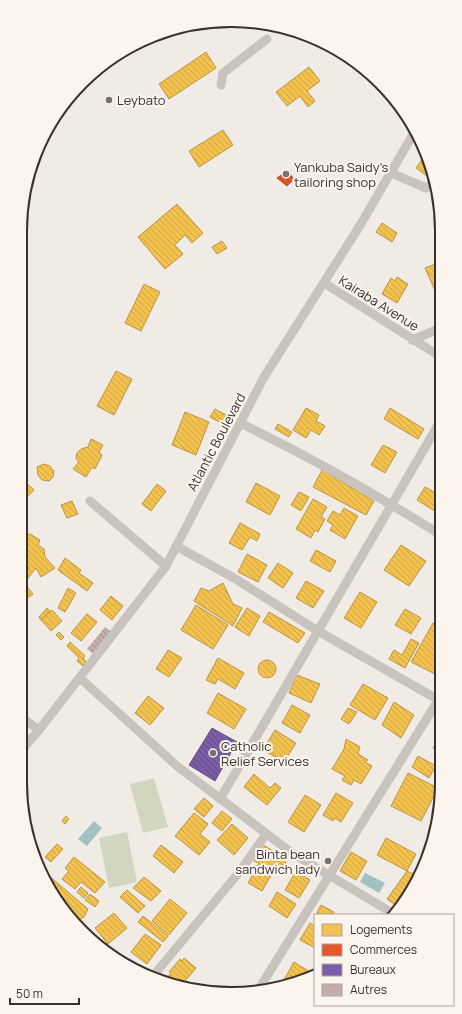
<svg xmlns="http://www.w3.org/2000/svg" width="462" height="1014" font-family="Manrope,sans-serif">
	<defs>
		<pattern id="homes-back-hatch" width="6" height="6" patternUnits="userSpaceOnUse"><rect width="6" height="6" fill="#f2c14e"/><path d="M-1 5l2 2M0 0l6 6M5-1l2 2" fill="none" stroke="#d0a644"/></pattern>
		<pattern id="shops-back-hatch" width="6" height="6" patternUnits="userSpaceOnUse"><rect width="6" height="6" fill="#e4572e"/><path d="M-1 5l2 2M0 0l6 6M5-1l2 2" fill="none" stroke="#ba4827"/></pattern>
		<pattern id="offices-back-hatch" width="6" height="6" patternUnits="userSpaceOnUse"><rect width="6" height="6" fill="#7b5ea7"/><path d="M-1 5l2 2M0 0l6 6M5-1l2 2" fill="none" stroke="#614a80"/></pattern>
		<pattern id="building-back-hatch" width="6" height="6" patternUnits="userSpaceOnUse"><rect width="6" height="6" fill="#c3afa7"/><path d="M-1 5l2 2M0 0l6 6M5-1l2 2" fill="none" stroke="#a08f88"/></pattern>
	</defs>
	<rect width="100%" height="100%" fill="#f0ebe5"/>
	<g fill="#d1d6bf">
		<path d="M154,778L168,827L143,833L130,784Z"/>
		<path d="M127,832L137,882L109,888L99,838Z"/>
	</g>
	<g fill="#a1c2c1">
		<path d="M94,821L102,828L87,846L78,839Z"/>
		<path d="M365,873L385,883L379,893L360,882Z"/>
	</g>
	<g fill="url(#homes-back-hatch)" stroke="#bb9644">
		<path d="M206,52L216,68L169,99L159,84Z"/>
		<path d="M309,67L320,81L307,91L315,101L308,107L300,96L287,106L276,92Z"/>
		<path d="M223,130L233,145L199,167L189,151Z"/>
		<path d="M427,153L431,170L427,176L416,168Z"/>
		<path d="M177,204L203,233L192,243L185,235L175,245L183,254L165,269L138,237Z"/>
		<path d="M382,223L397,233L392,242L376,232Z"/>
		<path d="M440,230V241L435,235Z"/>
		<path d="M222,241L227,248L217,254L212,247Z"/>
		<path d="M438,263L440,269V292L436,293L425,268Z"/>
		<path d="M397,277L408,284L397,303L382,294L391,278L395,281Z"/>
		<path d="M144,284L160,292L141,331L125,323Z"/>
		<path d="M116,371L132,379L114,415L97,406Z"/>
		<path d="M306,408L319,415L316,421L325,426L319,435L311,430L306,438L293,430Z"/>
		<path d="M390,408L424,429L418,439L384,419Z"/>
		<path d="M215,409L228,416L223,424L210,417Z"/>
		<path d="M185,412L209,422L196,455L172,445Z"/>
		<path d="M278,424L292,432L289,437L275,429Z"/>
		<path d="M91,439L103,445L99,452L102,455L95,469L92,467L86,477L73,469L79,462L76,458L77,453L81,449L88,447Z"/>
		<path d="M383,445L397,452L385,473L371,465Z"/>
		<path d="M44,464L50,466L54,471L53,477L49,481L42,480L38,475L37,467Z"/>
		<path d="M322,470L374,501L366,515L313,487Z"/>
		<path d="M20,477L34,490L23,501L20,498Z"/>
		<path d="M256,483L280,496L270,515L246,502Z"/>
		<path d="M157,484L166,491L151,511L142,504Z"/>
		<path d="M425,487L441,496V515L417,500Z"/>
		<path d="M299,492L309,497L301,511L291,505Z"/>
		<path d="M313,499L327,507L321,517L325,519L318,532L315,530L311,538L296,529Z"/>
		<path d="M72,501L78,514L67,518L61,505Z"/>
		<path d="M344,508L358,516L345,539L330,530L333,525L327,521L333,511L340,515Z"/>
		<path d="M240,523L260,534L257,541L250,537L242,550L229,543Z"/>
		<path d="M30,534L40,540L38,545L44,549L45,557L55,568L41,577L36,568L24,583L33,594L27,598L20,589V578L29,567L21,569L20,567V536Z"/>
		<path d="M401,545L426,561L409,586L384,570Z"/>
		<path d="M316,550L336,561L330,572L310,561Z"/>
		<path d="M247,554L267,565L258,582L238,572Z"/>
		<path d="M65,558L81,570L79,573L93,583L87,591L58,570Z"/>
		<path d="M278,563L293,573L283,588L268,578Z"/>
		<path d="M306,581L324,591L313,608L296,598Z"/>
		<path d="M223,583L233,604L242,608L233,626L194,601L201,588L209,591Z"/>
		<path d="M68,588L76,593L65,612L58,608Z"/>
		<path d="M360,592L377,602L361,628L344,618Z"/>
		<path d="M111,596L123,606L112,620L100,610Z"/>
		<path d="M196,605L228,625L213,649L181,630Z"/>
		<path d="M47,608L50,611L41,620L39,617Z"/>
		<path d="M247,608L260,616L249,636L235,627Z"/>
		<path d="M405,609L421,618L411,634L395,625Z"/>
		<path d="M52,610L62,621L51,631L41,620Z"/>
		<path d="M269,612L305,633L298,643L263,622Z"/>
		<path d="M87,614L97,622L81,641L71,633Z"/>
		<path d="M433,623L441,626L442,668L437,675L411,662Z"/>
		<path d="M59,632L64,637L61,640L56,635Z"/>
		<path d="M411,639L419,643L405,668L389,659L394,650L402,655Z"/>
		<path d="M70,642L85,656L83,658L86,662L83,666L77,661L79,658L67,646Z"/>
		<path d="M168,650L182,658L169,677L156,669Z"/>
		<path d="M218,658L244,673L235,689L218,679L215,684L206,680Z"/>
		<circle cx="267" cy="669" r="9"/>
		<path d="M297,675L320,684L311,703L289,693Z"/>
		<path d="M363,684L388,698L375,720L350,705Z"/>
		<path d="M218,693L246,709L234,729L207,713Z"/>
		<path d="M148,696L164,708L150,725L135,713Z"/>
		<path d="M394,702L414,715L401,738L382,725Z"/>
		<path d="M292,705L310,715L300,733L282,723Z"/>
		<path d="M348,708L357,712L349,724L341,719Z"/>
		<path d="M275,730L296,743L284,762L263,750Z"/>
		<path d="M440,735L442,736V760L439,758L442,753L433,748Z"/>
		<path d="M346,739L360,747L358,754L368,760L365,762L372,766L361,784L354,780L351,785L342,780L345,776L332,769L344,749Z"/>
		<path d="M418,756L436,766L429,778L412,767Z"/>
		<path d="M408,773L438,788L421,821L391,806Z"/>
		<path d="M254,774L270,788L275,783L281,788L267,805L244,787Z"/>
		<path d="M336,793L353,803L341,822L335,818L333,821L323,815Z"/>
		<path d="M305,795L321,805L304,832L288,822Z"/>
		<path d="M204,798L213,806L204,817L194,809Z"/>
		<path d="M222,811L232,819L222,831L212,823Z"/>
		<path d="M194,813L208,824L200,834L210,842L199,855L175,836Z"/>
		<path d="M66,816L69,819L65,824L62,821Z"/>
		<path d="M232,824L248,838L234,855L217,840Z"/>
		<path d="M386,838L416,854L407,871L377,855Z"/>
		<path d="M57,844L63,849L51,862L45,857Z"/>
		<path d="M161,845L183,862L174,873L153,856Z"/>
		<path d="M263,845L287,859L282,870L276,867L262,891L248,883L259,863L254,861Z"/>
		<path d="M351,852L367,861L356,880L340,871Z"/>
		<path d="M74,857L105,882L95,893L81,882L75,889L62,879L69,871L65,868Z"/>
		<path d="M41,869L88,909L84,917L76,922L69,916Z"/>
		<path d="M296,871L310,880L299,898L285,890Z"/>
		<path d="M407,871L415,875L397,906L387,899Z"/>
		<path d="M144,877L161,891L151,901L133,888Z"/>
		<path d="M81,887L88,893L84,898L77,892Z"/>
		<path d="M127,890L145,906L138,913L120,897Z"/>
		<path d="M277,892L296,904L287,918L269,906Z"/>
		<path d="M90,894L99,901L95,907L85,900Z"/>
		<path d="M170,899L187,913L169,935L152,921Z"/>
		<path d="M321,905L334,912L332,915H316Z"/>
		<path d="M114,913L127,928L108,944L95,928Z"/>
		<path d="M143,916L168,936L163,942L138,922Z"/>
		<path d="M310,923L315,926V948L300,940Z"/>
		<path d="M145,934L161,945L147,964L131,952Z"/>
		<path d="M184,958L196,968L181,986L166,979L171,973L169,972L180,959L182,961Z"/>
		<path d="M294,962L313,974L281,985Z"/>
		<path d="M224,986L228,990L230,991H220Z"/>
	</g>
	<path fill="url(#shops-back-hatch)" stroke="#b14b2d" d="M287,171L294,179L287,186L277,178Z"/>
	<path fill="url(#offices-back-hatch)" stroke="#685082" d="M212,728L237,742L215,781L189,765Z"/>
	<path fill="url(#building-back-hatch)" d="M105,627L111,632L93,654L87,649Z"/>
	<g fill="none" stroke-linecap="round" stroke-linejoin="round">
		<g stroke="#c9c3be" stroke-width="9">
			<path d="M221,85L223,73L267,39"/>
			<path d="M391,173L426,188L435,183"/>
			<path d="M324,283L441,357"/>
			<path d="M412,340L441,328"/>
			<path d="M242,424C310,457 377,495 441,535"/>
			<path d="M90,501L166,566"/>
			<path d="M176,546L234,578L318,631L442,702"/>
			<path d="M80,678L177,766L292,853L394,914"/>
			<path d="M20,716L39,730"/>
			<path d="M20,752L39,730L166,566L264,377L359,227L415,131"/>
			<path d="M220,799L441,420"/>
			<path d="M153,976L241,870L266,834"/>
			<path d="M257,992L442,694"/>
		</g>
	</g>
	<g fill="#7a716c" stroke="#fbf5ee" stroke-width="1.5">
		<circle cx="109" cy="100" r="4"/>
		<circle cx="286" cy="174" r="4"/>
		<circle cx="213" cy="753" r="4"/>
		<circle cx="328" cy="861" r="4"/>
	</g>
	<g text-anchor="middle" stroke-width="4" stroke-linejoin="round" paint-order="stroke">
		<g font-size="13" fill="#3b302b" stroke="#fbf5ee" text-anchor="start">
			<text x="117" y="105">Leybato</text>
			<text x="294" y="172">Yankuba Saidy's<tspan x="294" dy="15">tailoring shop</tspan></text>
			<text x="221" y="751">Catholic<tspan x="221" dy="15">Relief Services</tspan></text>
			<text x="320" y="859" text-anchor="end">Binta bean<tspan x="320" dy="15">sandwich lady</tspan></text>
		</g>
		<g font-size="13" fill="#3b302b" stroke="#fbf5ee">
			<text transform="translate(379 303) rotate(32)" y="5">Kairaba Avenue</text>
			<text transform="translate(216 442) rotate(-62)" y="5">Atlantic Boulevard</text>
		</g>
	</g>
	<path d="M0 0H462V1014H0ZM231 27H231A204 204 0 0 1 435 231V783A204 204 0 0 1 231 987H231A204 204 0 0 1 27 783V231A204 204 0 0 1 231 27Z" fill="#fbf5ee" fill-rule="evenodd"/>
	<path fill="none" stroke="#3b302b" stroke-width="2" d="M231 27H231A204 204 0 0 1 435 231V783A204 204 0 0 1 231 987H231A204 204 0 0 1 27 783V231A204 204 0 0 1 231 27Z"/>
	<rect x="314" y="914" width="140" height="92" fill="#fbf5ee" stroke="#aea6a0"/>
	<rect x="322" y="924" width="20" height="12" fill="#f2c14e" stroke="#aea6a0"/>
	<text x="350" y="934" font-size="12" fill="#3b302b">Logements</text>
	<rect x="322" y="944" width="20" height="12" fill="#e4572e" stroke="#aea6a0"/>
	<text x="350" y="954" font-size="12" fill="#3b302b">Commerces</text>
	<rect x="322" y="964" width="20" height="12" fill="#7b5ea7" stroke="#aea6a0"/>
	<text x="350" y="974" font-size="12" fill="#3b302b">Bureaux</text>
	<rect x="322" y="984" width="20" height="12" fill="#c3afa7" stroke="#aea6a0"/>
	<text x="350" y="994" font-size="12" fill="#3b302b">Autres</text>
	<path d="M10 998v6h69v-6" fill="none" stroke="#3b302b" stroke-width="2"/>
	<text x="16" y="998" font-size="12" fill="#3b302b" stroke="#fbf5ee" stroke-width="3" paint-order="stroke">50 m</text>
</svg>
